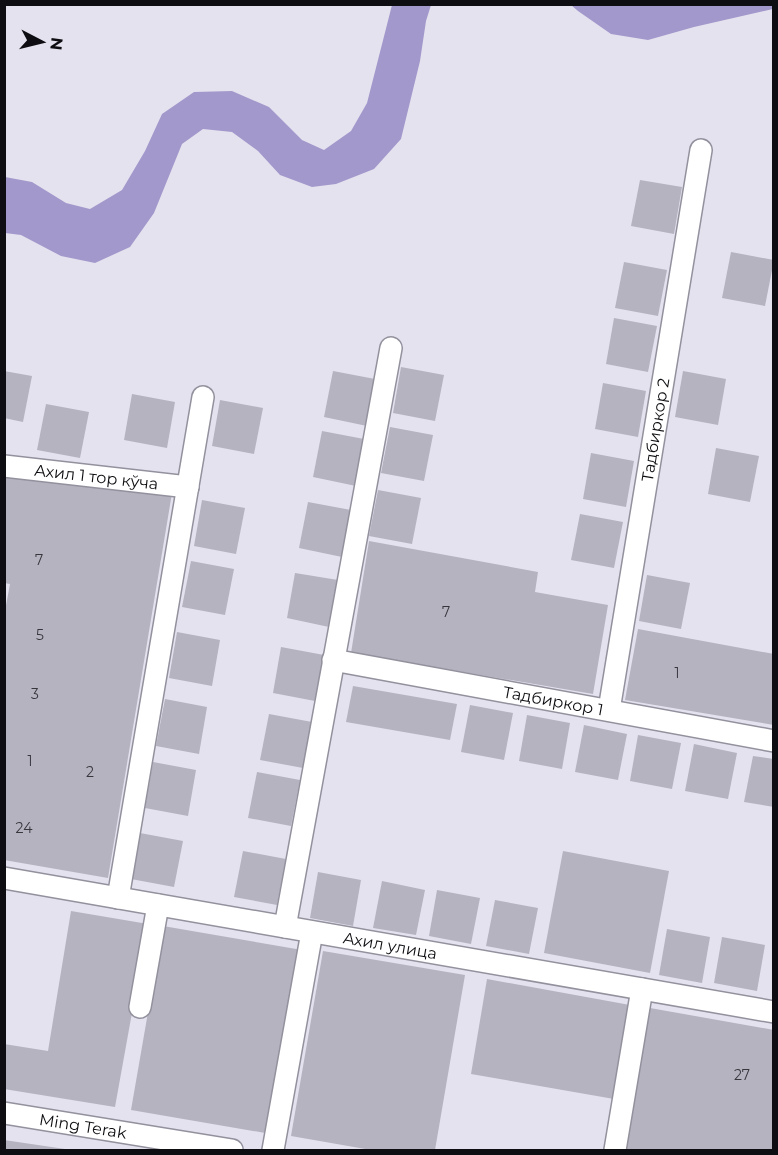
<svg xmlns="http://www.w3.org/2000/svg" width="778" height="1155" font-family="Montserrat,sans-serif">
	<rect width="100%" height="100%" fill="#e5e2ef"/>
	<g fill="#a398cb">
		<path d="M773,4V9L694,27L648,40L611,34L578,11L571,5Z"/>
		<path d="M392,5H431L426,21L420,61L401,139L374,169L336,184L312,187L280,175L258,151L232,132L203,129L182,144L154,213L130,247L95,263L61,256L21,235L5,233V177L32,182L66,203L90,209L122,190L145,151L162,114L194,92L232,91L269,107L302,140L324,150L351,131L367,103Z"/>
	</g>
	<g fill="#b6b3c0">
		<path d="M640,180L682,187L674,234L631,226Z"/>
		<path d="M731,252L774,260L765,306L722,298Z"/>
		<path d="M624,262L667,270L658,316L615,308Z"/>
		<path d="M614,318L657,326L648,372L606,364Z"/>
		<path d="M401,367L444,375L435,421L393,413Z"/>
		<path d="M4,371L32,376L23,422L4,418Z"/>
		<path d="M333,371L375,379L367,426L324,417Z"/>
		<path d="M683,371L726,379L718,425L675,417Z"/>
		<path d="M603,383L646,391L638,437L595,429Z"/>
		<path d="M132,394L175,402L167,448L124,440Z"/>
		<path d="M220,400L263,408L254,454L212,446Z"/>
		<path d="M46,404L89,412L80,458L37,450Z"/>
		<path d="M390,427L433,435L424,481L381,473Z"/>
		<path d="M322,431L364,439L356,486L313,477Z"/>
		<path d="M716,448L759,456L750,502L708,494Z"/>
		<path d="M591,453L634,461L626,507L583,499Z"/>
		<path d="M4,472L172,493L108,878L4,860V616L10,584L4,583Z"/>
		<path d="M378,490L421,498L412,544L369,536Z"/>
		<path d="M202,500L245,508L236,554L194,546Z"/>
		<path d="M308,502L351,510L342,557L299,548Z"/>
		<path d="M580,514L623,522L614,568L571,560Z"/>
		<path d="M369,541L538,572L535,592L608,605L593,694L351,653Z"/>
		<path d="M191,561L234,569L225,615L182,607Z"/>
		<path d="M295,573L338,580L329,627L287,618Z"/>
		<path d="M647,575L690,583L681,629L639,621Z"/>
		<path d="M638,629L774,654V725L625,700Z"/>
		<path d="M177,632L220,640L212,686L169,678Z"/>
		<path d="M281,647L324,655L315,701L273,693Z"/>
		<path d="M353,686L457,704L450,740L346,722Z"/>
		<path d="M165,699L207,707L199,754L156,746Z"/>
		<path d="M470,705L513,713L504,760L461,752Z"/>
		<path d="M269,714L312,722L303,768L260,760Z"/>
		<path d="M527,715L570,723L562,769L519,761Z"/>
		<path d="M584,725L627,734L618,780L575,772Z"/>
		<path d="M638,735L681,743L672,789L630,781Z"/>
		<path d="M694,744L737,753L728,799L685,791Z"/>
		<path d="M753,756L774,759V807L744,802Z"/>
		<path d="M153,762L196,770L188,816L145,808Z"/>
		<path d="M257,772L300,780L291,826L248,818Z"/>
		<path d="M140,833L183,841L174,887L131,879Z"/>
		<path d="M243,851L286,859L277,905L234,897Z"/>
		<path d="M563,851L669,871L650,973L544,953Z"/>
		<path d="M318,872L361,880L353,926L310,918Z"/>
		<path d="M382,881L425,890L416,935L373,928Z"/>
		<path d="M437,890L480,898L471,944L429,936Z"/>
		<path d="M495,900L538,908L529,954L486,946Z"/>
		<path d="M71,911L148,924L115,1107L4,1089V1044L48,1051Z"/>
		<path d="M163,926L302,950L271,1134L131,1110Z"/>
		<path d="M667,929L710,937L702,983L659,975Z"/>
		<path d="M722,937L765,945L757,991L714,983Z"/>
		<path d="M323,951L465,975L435,1150H371L291,1136Z"/>
		<path d="M487,979L630,1005L614,1099L471,1074Z"/>
		<path d="M650,1008L774,1030L772,1150H626Z"/>
		<path d="M4,1140L65,1149V1150H4Z"/>
	</g>
	<g fill="none" stroke-linecap="round" stroke-linejoin="round">
		<g stroke="#93919d" stroke-width="24">
			<g id="minor">
				<path id="s1" d="M4,466L188,487"/>
				<path id="s2" d="M333,660L774,741"/>
				<path id="s3" d="M609,710L701,150"/>
				<path id="s4" d="M4,878L774,1012"/>
				<path d="M118,898L203,397"/>
				<path d="M285,927L391,348"/>
				<path d="M140,1007L158,905"/>
				<path id="s5" d="M4,1113L232,1150"/>
				<path d="M273,1150L312,932"/>
				<path d="M615,1150L642,989"/>
			</g>
		</g>
		<use href="#minor" stroke="#fff" stroke-width="21"/>
	</g>
	<g text-anchor="middle" stroke-width="4.5" stroke-linejoin="round" paint-order="stroke">
		<g font-size="14" fill="#38363d">
			<text x="39" y="565">7</text>
			<text x="446" y="617">7</text>
			<text x="40" y="640">5</text>
			<text x="677" y="678">1</text>
			<text x="35" y="699">3</text>
			<text x="30" y="766">1</text>
			<text x="90" y="777">2</text>
			<text x="24" y="833">24</text>
			<text x="742" y="1080">27</text>
		</g>
		<g font-size="16" fill="#0e0d11" stroke="#e5e2ef">
			<text dy="6" stroke="none"><textPath href="#s3" startOffset="284">Тадбиркор 2</textPath></text>
			<text dy="6" stroke="none"><textPath href="#s1" startOffset="93">Ахил 1 тор кўча</textPath></text>
			<text dy="6" stroke="none"><textPath href="#s2" startOffset="224">Тадбиркор 1</textPath></text>
			<text dy="6" stroke="none"><textPath href="#s4" startOffset="392">Ахил улица</textPath></text>
			<text dy="6" stroke="none"><textPath href="#s5" startOffset="80">Ming Terak</textPath></text>
		</g>
	</g>
	<rect width="778" height="1155" fill="none" stroke="#0e0d11" stroke-width="12"/>
	<g transform="translate(42 42) rotate(97)" stroke="#e5e2ef" stroke-width="4.5" paint-order="stroke">
	<path d="M0-4.5L10 22L0 15L-10 22Z" fill="#0e0d11"/>
	<text y="-9" font-size="16" font-weight="bold" text-anchor="middle" fill="#0e0d11">N</text>
	</g>
</svg>
